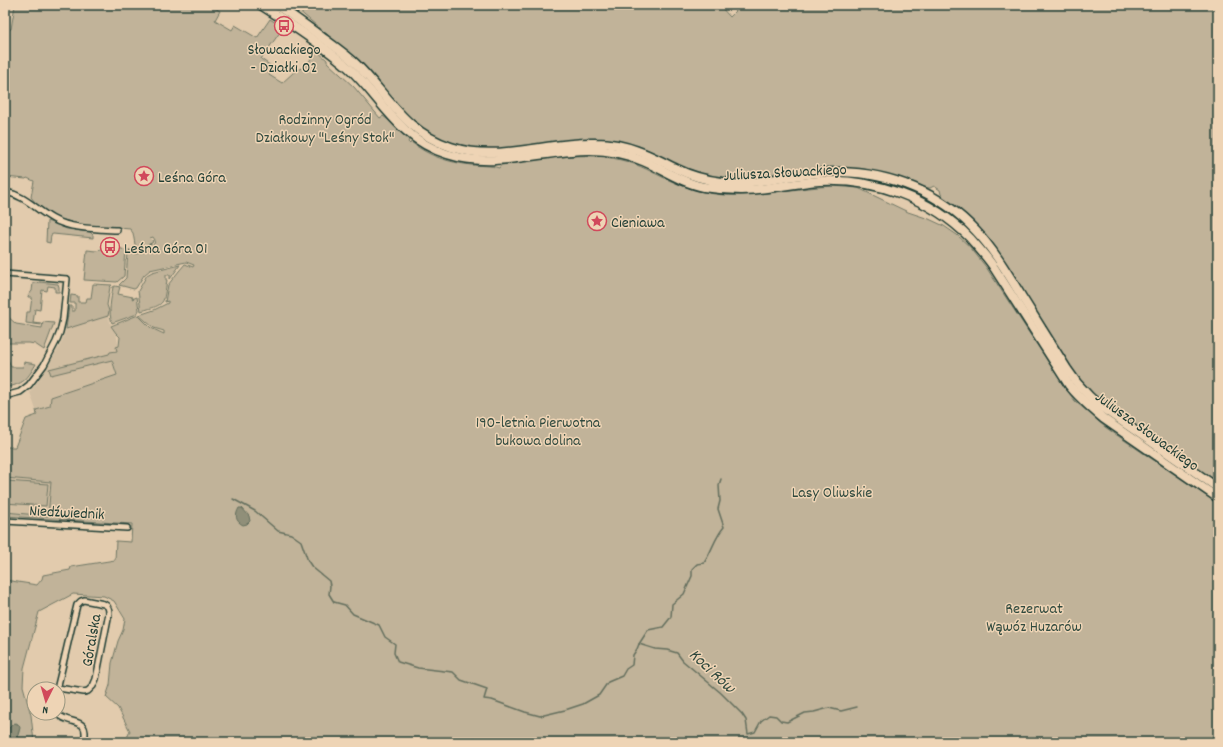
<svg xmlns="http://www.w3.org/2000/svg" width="1223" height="747" font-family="Dekko,sans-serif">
	<rect width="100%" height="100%" fill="#e2cbad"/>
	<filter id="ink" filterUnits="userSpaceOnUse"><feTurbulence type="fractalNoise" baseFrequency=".025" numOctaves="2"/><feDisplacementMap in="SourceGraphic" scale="8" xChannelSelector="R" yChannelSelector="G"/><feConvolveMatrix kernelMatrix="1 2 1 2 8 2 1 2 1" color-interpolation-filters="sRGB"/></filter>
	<g filter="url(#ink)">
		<g fill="#d1bea2">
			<path d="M108,316L112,328L116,333L119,349L109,352L117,376L51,397L50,406L36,410L30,392L41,377L61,344L66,329Z"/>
			<path d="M5,478L51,481L49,516L5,512Z"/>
		</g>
		<g fill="#c1b399" stroke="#707866">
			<path d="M15,5H210L220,11L215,20L232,30L235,25L257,38L270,19L283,28L261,59L274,68L269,75L282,83L294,72L307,65L315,52L317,51L327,60V62L354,87L380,118L383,116L387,119L409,140L408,142L410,144L411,142C430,157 448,162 471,165C481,166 490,165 499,168L501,165C540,160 582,150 621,160C639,164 655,174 671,181C685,187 700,192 715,194C734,197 753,194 773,192C793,190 813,187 833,186L858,188L908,212L929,219L944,226L957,235L970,247L986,267L1066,389L1075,401L1105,427L1218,504V742H125L130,731L118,708L106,697L110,685L112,663L118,641L123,630L125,619L114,601L104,596L73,594L39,612L24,668L23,686L31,715L34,742H16C18,736 21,728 17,723L13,724L5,732V580L37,585L42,579L43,575L70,570L71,567L115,560L116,541L131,542L132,524L5,516V512L48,516L51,482L5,478V447H15L26,419L37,415L36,410L50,406L51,397L117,375L112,360L51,375L49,369L109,354L110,352L117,351L116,347L119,346L120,337L116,333L111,326L138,315L151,328L164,334V331L154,328L139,315L154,310L168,303V301L165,302L168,285L179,271L185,264L193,267L194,265L186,262L150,270L144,275L136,288L134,289L119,285L126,278L128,252C130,252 132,254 134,254C142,254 155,248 155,240L153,237L150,238L152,240L153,242L139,250H136L133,233L130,229C98,226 51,227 31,197L34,181L27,178L26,179L5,177V31L11,29Z"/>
			<path d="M292,5H719L730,17L742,5H1218V483L1104,405L1088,389L1076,374L1001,258L943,199L944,198L941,194L940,190L934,186L930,188L922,187L887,174L864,169L830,168L753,178L735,179L717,178L687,170L633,145L617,141L598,139H579L491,150L459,146L440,139L421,129L398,107L361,63Z"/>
			<path d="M47,221L67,229L90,232L93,235V238L53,234L51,235L50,243L46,242Z"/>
			<path d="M102,246L109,247V248L113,249V247L126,250L124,276L117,282L84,280L87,250L97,251L101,250Z"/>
			<path d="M180,265L170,279V275H166V280H167C163,304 167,304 141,311L138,291L147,275L152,272Z"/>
			<path d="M39,282L58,284L59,287V292H55V287L48,286L47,291L42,290L40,310L35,309L33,323L41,324V325L26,323L27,312H30L32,297H28V296L32,291L33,283H38Z"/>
			<path d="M93,284L112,285L110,287L107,305L109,311L108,316L66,329L69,306H72V311H75V303H70L71,295L78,296V302H86L87,298H91Z"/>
			<path d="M115,286L120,287L118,294L133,297L132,299L137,297L139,310L137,314L112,323C108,311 111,300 113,287Z"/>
			<path d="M5,314L16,324L42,328L43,322L54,323L44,350L35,344L29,343H5Z"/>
			<path d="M5,351L11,367H23L24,362L36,364C26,381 24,383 5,388Z"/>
			<path d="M6,481L48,484L46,506L5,503Z"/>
		</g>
		<g fill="#908f79" stroke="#636e5d">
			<path d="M239,508H242L249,516L250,521L247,524L243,525C235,521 235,515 239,508Z"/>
			<path d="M15,723L19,725L20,728L16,741L5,742V732L13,724Z"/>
		</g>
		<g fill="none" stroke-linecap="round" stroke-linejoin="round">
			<g stroke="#636e5d" stroke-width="1.5">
				<path d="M128,250L137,252L151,244"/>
				<path d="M233,499L255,511L278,531L291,534L301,541L308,561L312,567L329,581L330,586L329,594L334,602L345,605L353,614L379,625L385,637L395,644L394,653L398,662L418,668L453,672L461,680L487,689L484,699L492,700L525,712L540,716L565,710L583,704L599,695L608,682L622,676L626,669L632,665L633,655L637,649L639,644L655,649L667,650L677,653L683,661L721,693L742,714L746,720L748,734L755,732L761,721L769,715L776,716L781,721L787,722L805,713L814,712L829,708L841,711L857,707"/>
				<path d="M639,644L648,630L663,627L671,617L672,604L684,594L692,576V569L697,564L704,563C712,551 715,537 724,527L718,509L720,501L719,485L721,479"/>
			</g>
			<g stroke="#1f3d34" stroke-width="8">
				<g id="street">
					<path d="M5,192C25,195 36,210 53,219C70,229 98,229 117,230"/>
					<path d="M5,274L67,279L63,319L60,332L56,342L44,365L29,385L20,392L5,396"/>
					<path d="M5,521L127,528"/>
					<path d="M57,689C64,661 70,633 77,605L81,601L84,600L104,604C108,606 109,608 109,613L96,679L93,686L88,691L84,692L58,688"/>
					<path d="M56,713C70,727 90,715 84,742"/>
				</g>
			</g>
			<g stroke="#1f3d34" stroke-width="11">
				<g id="primary">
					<path d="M261,5C280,17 298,29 316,42C327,50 338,58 349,68C382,99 399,139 447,154C496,170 541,150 590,150C608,150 627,154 643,161C663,169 682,183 704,187C716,189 728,190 741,190C767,190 793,183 819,181C874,178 931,198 970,238C978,247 986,256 993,266L1069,385C1079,398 1091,408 1104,419L1218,498"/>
					<path d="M276,5C291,14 305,25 319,35C331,44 345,53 356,64C389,96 403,131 451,147C499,163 548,141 596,143C610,143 625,146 638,151C652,156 664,163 677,169C691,176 706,180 722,182C762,186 801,171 840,172C891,173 941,193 976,231C994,250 1008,274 1022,297C1037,321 1052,345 1067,369L1077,383L1089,396L1101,407L1218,488"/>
				</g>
			</g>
			<use href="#street" stroke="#eed4b5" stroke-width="5"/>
			<use href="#primary" stroke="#eed4b5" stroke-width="8"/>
		</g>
	</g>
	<defs>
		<g id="bus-ring" transform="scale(1)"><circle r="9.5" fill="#eed4b5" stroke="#d1495b" stroke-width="1.5"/><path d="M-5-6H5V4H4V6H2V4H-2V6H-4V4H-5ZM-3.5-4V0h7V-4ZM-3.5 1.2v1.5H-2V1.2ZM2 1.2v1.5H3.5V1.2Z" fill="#d1495b"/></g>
		<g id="sight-ring" transform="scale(1)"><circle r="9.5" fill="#eed4b5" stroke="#d1495b" stroke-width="1.5"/><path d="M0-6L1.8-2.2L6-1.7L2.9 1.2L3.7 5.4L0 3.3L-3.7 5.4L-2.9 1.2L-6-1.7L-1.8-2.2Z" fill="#d1495b"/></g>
	</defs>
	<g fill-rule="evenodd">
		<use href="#bus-ring" x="284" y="26"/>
		<use href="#sight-ring" x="144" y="176"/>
		<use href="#sight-ring" x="597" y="221"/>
		<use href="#bus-ring" x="110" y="247"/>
	</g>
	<g text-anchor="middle" stroke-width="3" stroke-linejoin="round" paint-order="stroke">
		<g font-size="16" fill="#1f3d34" stroke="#eed4b5" text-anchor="start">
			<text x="284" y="54" text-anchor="middle">Słowackiego<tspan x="284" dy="18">- Działki 02</tspan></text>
			<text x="158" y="182">Leśna Góra</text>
			<text x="611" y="227">Cieniawa</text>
			<text x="124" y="253">Leśna Góra 01</text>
		</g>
		<g font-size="16" fill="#2f493e" stroke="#eed4b5">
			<text x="325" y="124">Rodzinny Ogród<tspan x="325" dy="18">Działkowy "Leśny Stok"</tspan></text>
			<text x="538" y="427">190-letnia Pierwotna<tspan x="538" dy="18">bukowa dolina</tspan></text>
			<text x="832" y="497">Lasy Oliwskie</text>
			<text x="1034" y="613">Rezerwat<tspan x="1034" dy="18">Wąwóz Huzarów</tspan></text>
		</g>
		<g font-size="16" fill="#1f3d34" stroke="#eed4b5">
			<text transform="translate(785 171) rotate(-3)" y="6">Juliusza Słowackiego</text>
			<text transform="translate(1148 430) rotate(36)" y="6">Juliusza Słowackiego</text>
			<text transform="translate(67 511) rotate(3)" y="6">Niedźwiednik</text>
			<text transform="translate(90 640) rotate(-80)" y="6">Góralska</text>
		</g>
		<g font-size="17" font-style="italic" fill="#30493e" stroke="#eed4b5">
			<text transform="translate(713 670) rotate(43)" y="6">Koci Rów</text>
		</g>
	</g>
	<rect width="1223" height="747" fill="none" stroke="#eed4b5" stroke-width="20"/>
	<rect x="10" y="10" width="1203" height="727" fill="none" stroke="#1f3d34" stroke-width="1.5" filter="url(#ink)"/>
	<g transform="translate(46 701) rotate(185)"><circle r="19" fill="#eed4b5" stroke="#9b9881"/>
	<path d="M0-3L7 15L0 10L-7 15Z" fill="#d1495b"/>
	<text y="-6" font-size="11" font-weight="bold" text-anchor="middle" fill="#1f3d34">N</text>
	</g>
</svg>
